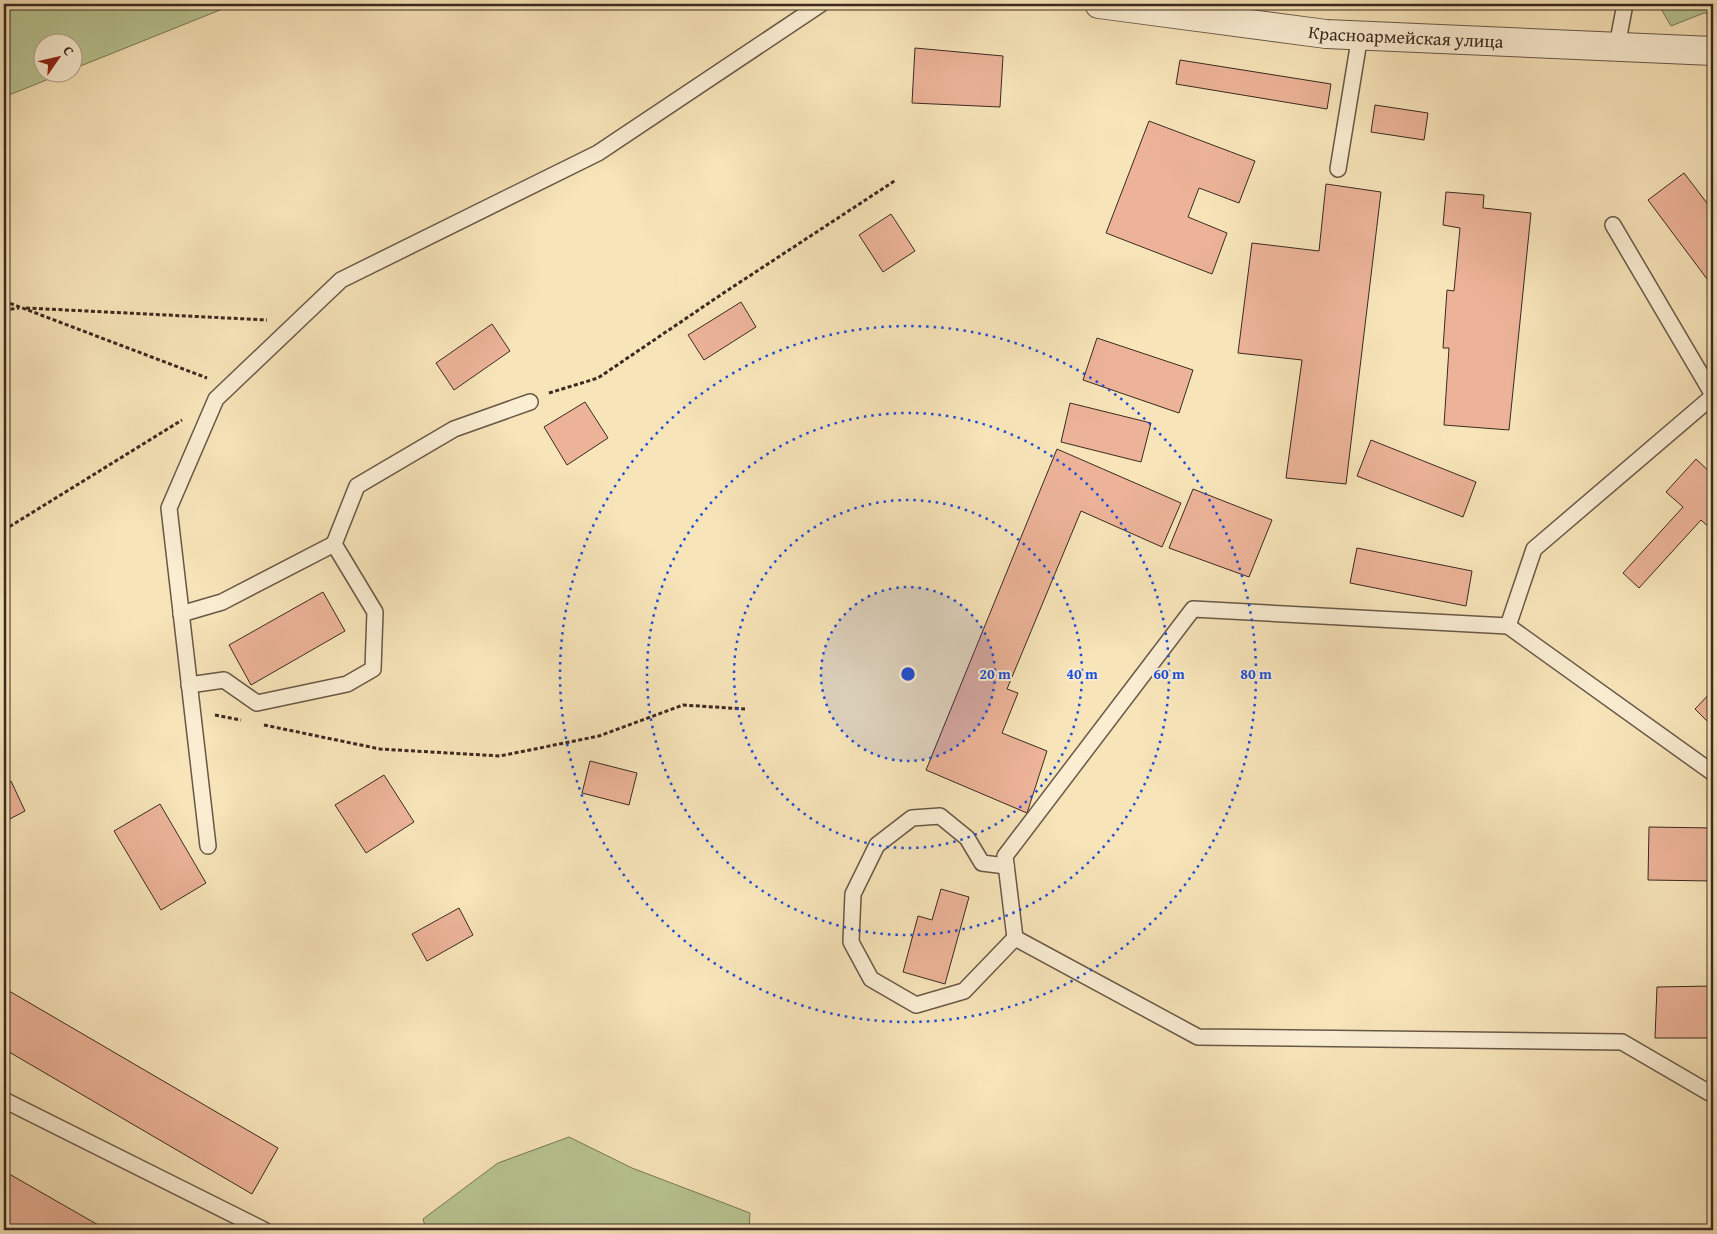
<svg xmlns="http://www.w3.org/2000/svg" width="1717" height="1234" font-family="'Gentium Book Plus',serif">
	<rect width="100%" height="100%" fill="#f7e4b9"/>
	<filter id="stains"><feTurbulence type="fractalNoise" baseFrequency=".004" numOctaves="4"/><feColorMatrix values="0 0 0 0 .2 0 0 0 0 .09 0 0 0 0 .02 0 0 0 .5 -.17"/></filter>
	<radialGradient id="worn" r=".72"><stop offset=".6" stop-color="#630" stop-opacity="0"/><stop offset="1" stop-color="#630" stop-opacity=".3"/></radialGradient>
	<g fill="#b8c592" stroke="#79785a">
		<path d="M4,4H235L73,69L72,42H42V72L64,73L4,97Z"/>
		<path d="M1658,4H1713V14L1704,13L1671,26Z"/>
		<path d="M569,1137L632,1168L750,1213L749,1230H426L423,1219L498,1163Z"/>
	</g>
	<g fill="#ecb398" stroke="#3a2a21">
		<path d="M915,48L1003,56L1000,107L912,103Z"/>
		<path d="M1180,60L1331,84L1327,109L1176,84Z"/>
		<path d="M1375,105L1428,113L1424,140L1371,132Z"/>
		<path d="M1149,121L1255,161L1239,203L1199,188L1188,217L1227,233L1212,274L1106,233Z"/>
		<path d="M1684,173L1713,211V287L1648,200Z"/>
		<path d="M1326,184L1381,192L1346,484L1286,478L1302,360L1238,353L1252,243L1319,251Z"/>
		<path d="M1446,192L1484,195L1483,208L1531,213L1509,430L1444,425L1449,348H1443L1447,290L1454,291L1460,228L1443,225Z"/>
		<path d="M891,214L915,251L883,272L859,235Z"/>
		<path d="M741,302L756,327L704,360L688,335Z"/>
		<path d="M492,324L510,351L454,390L436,363Z"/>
		<path d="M1097,338L1193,370L1179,413L1083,380Z"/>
		<path d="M585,402L608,438L567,465L544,427Z"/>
		<path d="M1070,403L1151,423L1141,462L1061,442Z"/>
		<path d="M1371,440L1476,482L1463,517L1357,476Z"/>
		<path d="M1057,449L1181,503L1162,547L1081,511L1007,689L1018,693L1002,733L1047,751L1027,813L926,770Z"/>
		<path d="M1696,459L1713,475V531L1701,520L1639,588L1623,573L1683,507L1666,492Z"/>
		<path d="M1193,489L1272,520L1249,577L1169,548Z"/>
		<path d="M1357,548L1472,571L1466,606L1350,583Z"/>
		<path d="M323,592L345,631L251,685L229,645Z"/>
		<path d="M1713,690V727L1695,709Z"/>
		<path d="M590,761L637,773L629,805L582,793Z"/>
		<path d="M384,775L414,822L366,853L335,805Z"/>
		<path d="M11,781L25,811L4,822V785Z"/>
		<path d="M160,804L206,883L161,910L114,831Z"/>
		<path d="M1649,827L1713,828V881L1648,880Z"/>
		<path d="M941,889L969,897L945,984L903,972L918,916L932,920Z"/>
		<path d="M459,908L473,935L427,961L412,934Z"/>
		<path d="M1713,986V1038H1655L1657,987Z"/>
		<path d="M4,988L278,1148L252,1194L4,1049Z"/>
		<path d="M4,1171L107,1230H4Z"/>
	</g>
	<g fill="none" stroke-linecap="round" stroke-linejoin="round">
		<g stroke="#695847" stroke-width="18">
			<g id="service">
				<path d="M1617,46L1625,4"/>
				<path d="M1338,169L1360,35"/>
				<path d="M1613,225L1713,395"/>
				<path d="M1713,396L1534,549L1508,626L1713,773"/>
				<path d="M334,544L357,486L454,429L530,402"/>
				<path d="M181,614L222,602L334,544L375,612L373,669L347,684L257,703L224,680L189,685"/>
				<path d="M1508,626L1193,609L1005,856L1015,938L1198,1037L1622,1042L1713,1095"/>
				<path d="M208,846L169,508L216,399L341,280L598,153L821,4"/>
				<path d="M1006,866L982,863L967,838L940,816L912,818L877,845L853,894L851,942L871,979L916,1005L964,991L1015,938"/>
				<path d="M4,1100L264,1230"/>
			</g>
		</g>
		<g stroke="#695847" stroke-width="30">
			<g id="minor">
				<path id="s1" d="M1099,4L1326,34L1713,51"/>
			</g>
		</g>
		<g stroke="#3a2a21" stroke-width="3" stroke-dasharray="4 2.5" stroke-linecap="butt">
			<path d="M4,301L207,378"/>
			<path d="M26,308L267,320"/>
			<path d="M4,310L19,308"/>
			<path d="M549,393L598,378L725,292L896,180"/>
			<path d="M4,530L182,420"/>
			<path d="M215,715L241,720"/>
			<path d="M264,725L380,749L500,756L599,736L683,705L745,709"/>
		</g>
		<use href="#service" stroke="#faedd2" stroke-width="15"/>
		<use href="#minor" stroke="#faedd2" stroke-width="28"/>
	</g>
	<circle cx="908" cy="674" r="87" fill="#1d4ed8" fill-opacity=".12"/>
	<g fill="none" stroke="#1d4ed8" stroke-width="2.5" stroke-dasharray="2.5 5">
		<circle cx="908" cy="674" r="87"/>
		<circle cx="908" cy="674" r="174"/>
		<circle cx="908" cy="674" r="261"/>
		<circle cx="908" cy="674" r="348"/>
	</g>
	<g text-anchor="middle" stroke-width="4" stroke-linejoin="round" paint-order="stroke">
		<g font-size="18" fill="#3a2a21" stroke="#faedd2">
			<text dy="6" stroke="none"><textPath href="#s1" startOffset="309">Красноармейская улица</textPath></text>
		</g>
	</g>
	<circle cx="908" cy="674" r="8" fill="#1d4ed8" stroke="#faedd2" stroke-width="2.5"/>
	<g font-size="15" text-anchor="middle" font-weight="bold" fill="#1d4ed8" stroke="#faedd2" stroke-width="4" stroke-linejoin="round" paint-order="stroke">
		<text x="995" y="679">20 m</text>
		<text x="1082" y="679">40 m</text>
		<text x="1169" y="679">60 m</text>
		<text x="1256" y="679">80 m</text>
	</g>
	<rect width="1717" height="1234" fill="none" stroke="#f7e4b9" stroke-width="20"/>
	<rect x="5" y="5" width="1707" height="1224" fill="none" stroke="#3a2a21" stroke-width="2.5"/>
	<rect x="10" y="10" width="1697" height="1214" fill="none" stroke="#3a2a21"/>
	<g transform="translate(58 58) rotate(56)"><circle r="24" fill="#faedd2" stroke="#ad9f8b"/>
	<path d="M0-4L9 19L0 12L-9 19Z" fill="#8f2418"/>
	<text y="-8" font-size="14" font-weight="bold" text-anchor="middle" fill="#3a2a21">С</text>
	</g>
	<rect width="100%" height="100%" filter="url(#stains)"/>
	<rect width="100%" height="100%" fill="url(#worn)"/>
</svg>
